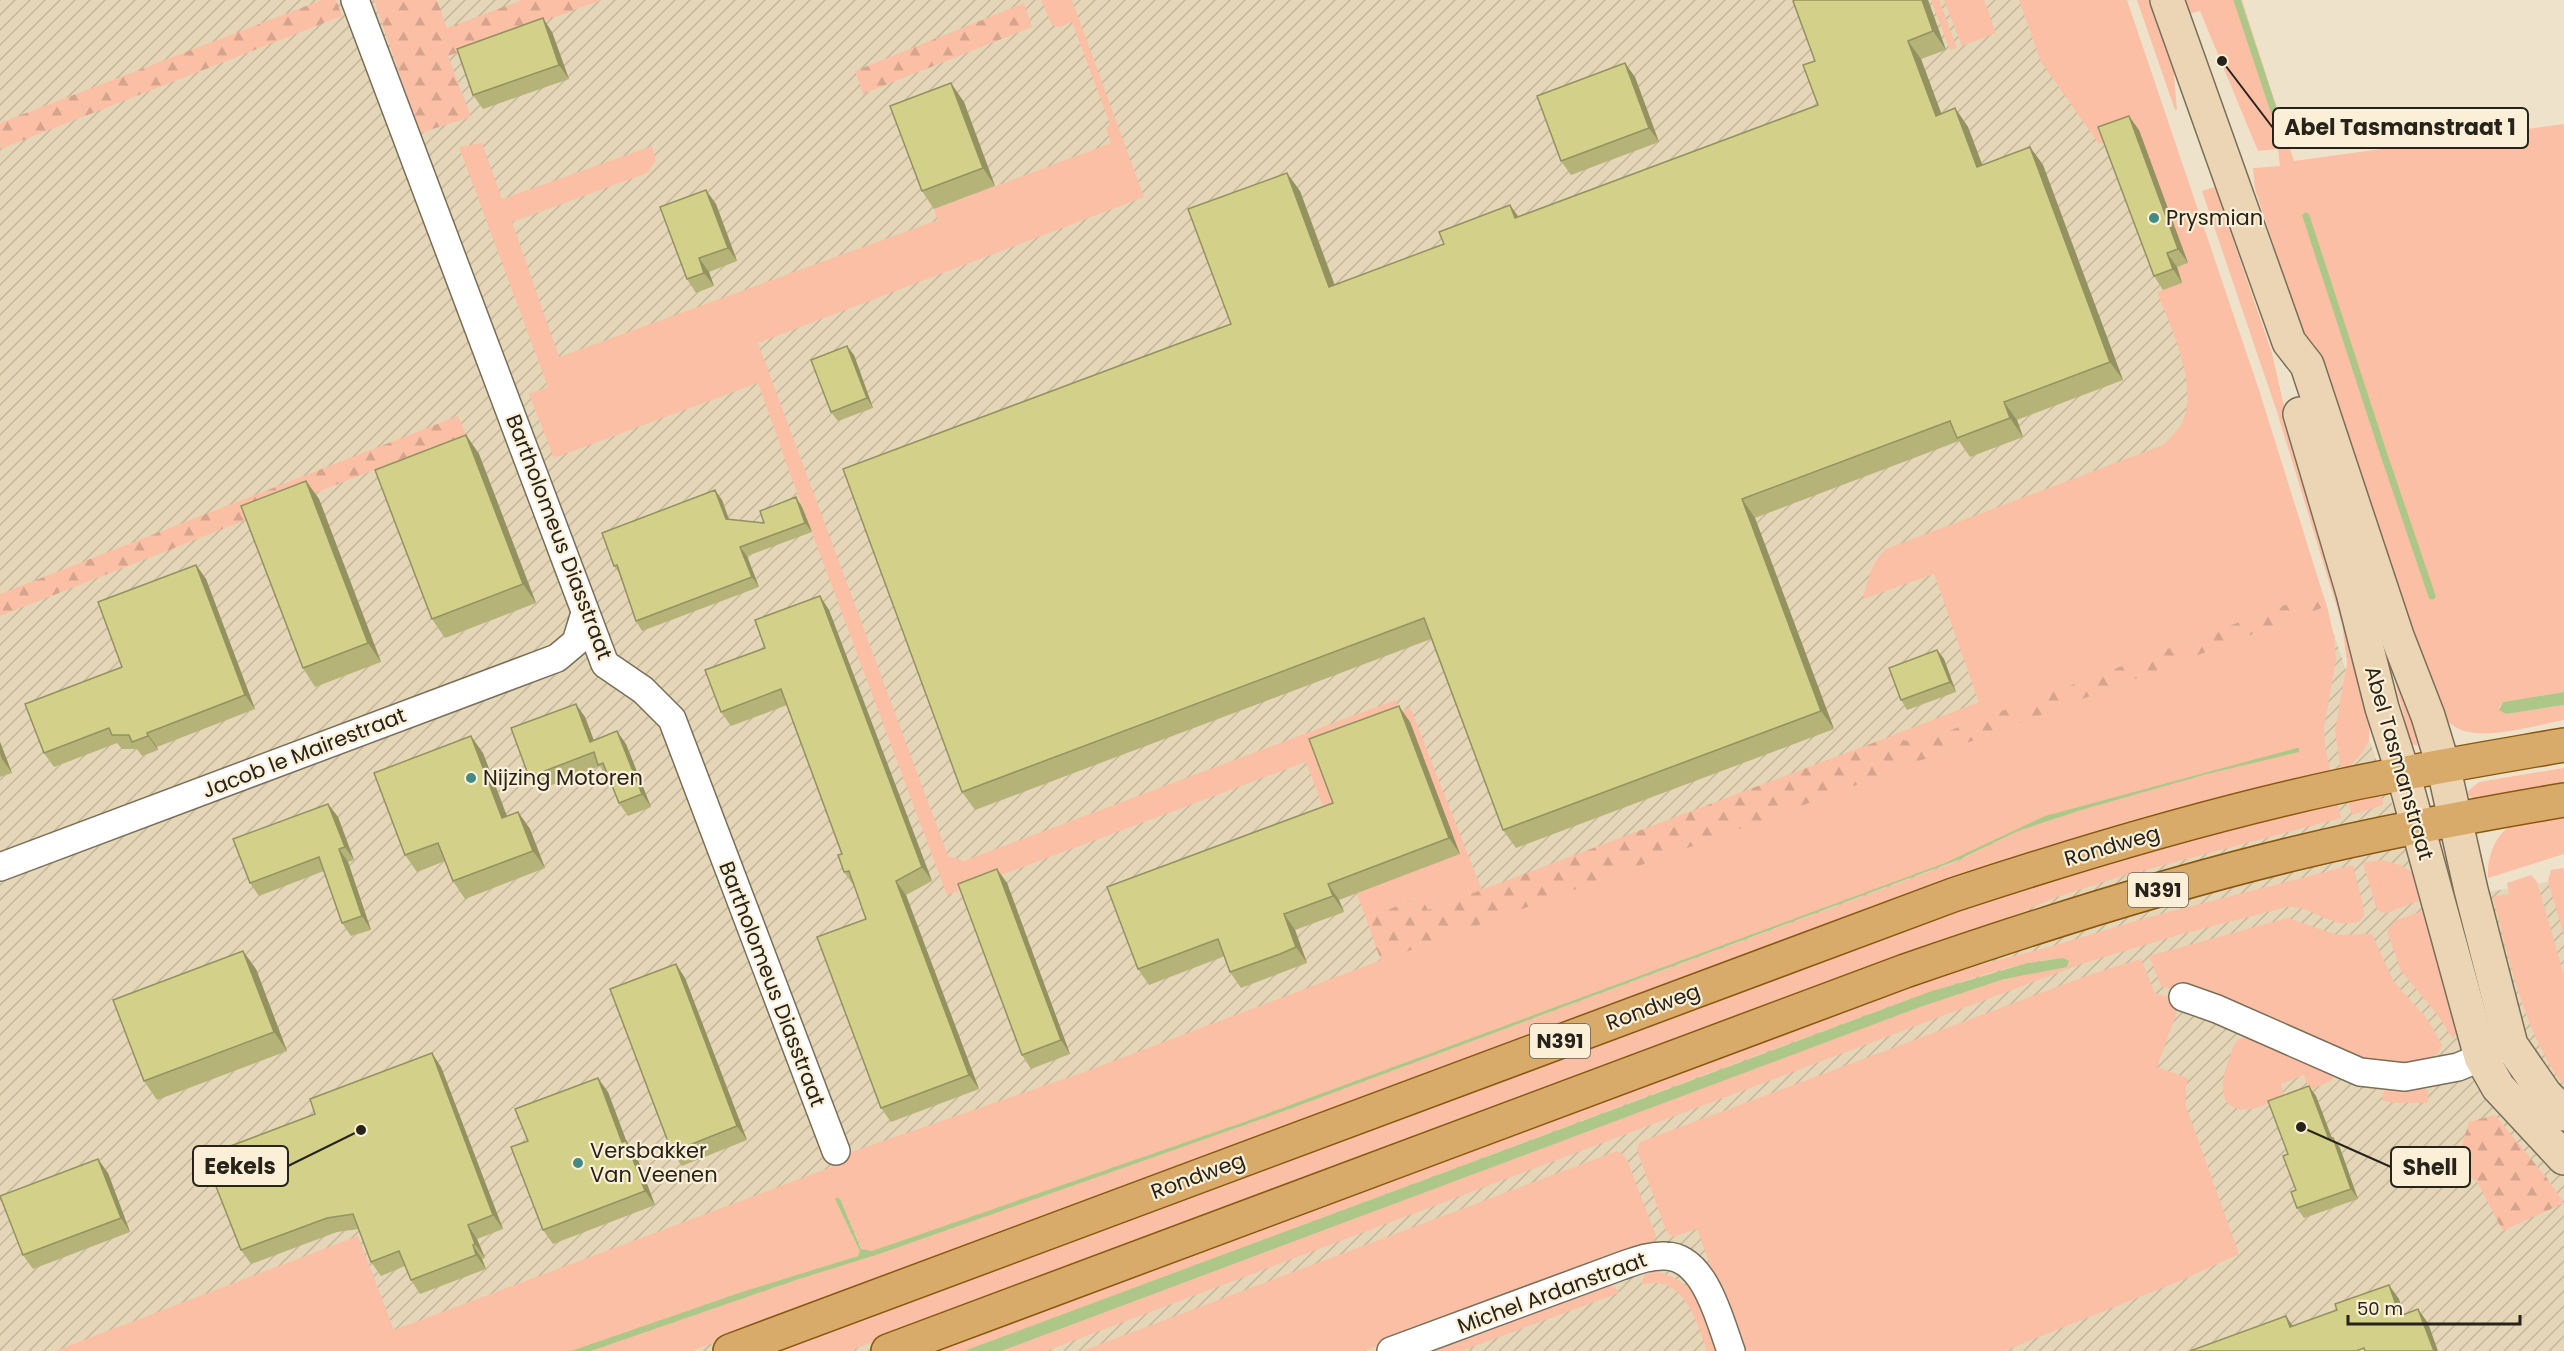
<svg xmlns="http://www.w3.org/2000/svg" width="2564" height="1351" font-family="Poppins,sans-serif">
	<defs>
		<pattern id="industrial-furrows" width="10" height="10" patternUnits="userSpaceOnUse" patternTransform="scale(1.5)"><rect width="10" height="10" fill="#e5d6b8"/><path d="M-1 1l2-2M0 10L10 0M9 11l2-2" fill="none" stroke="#c4b79e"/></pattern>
		<pattern id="forest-firs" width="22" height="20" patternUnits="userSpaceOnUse" patternTransform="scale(1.5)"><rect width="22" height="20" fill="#fabfa5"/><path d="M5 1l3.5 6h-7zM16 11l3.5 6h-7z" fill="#d6a48d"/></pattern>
	</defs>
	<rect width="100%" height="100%" fill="#eee3ca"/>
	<path fill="url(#industrial-furrows)" d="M0,0H2120L2380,771L2429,902L2564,879V1351H0Z"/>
	<g fill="#fabfa5">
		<path d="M1041,0H1072L1144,197L758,343L948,856L964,861L1395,700L1400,712L1410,707L1482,890L1428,910L1420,897L1366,918L1306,762L947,895L792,479L758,383L554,458L529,394L548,387L459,147L482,143L502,199L652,146L656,160L647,173L512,222L559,357L938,220L934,209L1111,143L1106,128L1110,124L1072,22L1060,27L1052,25Z"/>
		<path d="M1931,0H1939L1957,48L1950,50Z"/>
		<path d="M1944,0H1984L1996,33L1962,46Z"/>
		<path d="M2019,0H2127L2259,390L2322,591L1919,742L1886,738L1979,702L1934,574L1863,599C1868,578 1871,564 1886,549L2163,445C2168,440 2174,434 2179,428C2203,393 2170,326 2157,292L2182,283L2177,267L2188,263L2108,141L2099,144L2041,62Z"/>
		<path d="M2137,0H2151L2173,64L2177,110H2175Z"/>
		<path d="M2179,0H2242L2294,161L2564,124V692L2503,702L2499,708L2506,714L2564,705V720C2537,725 2491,739 2464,731C2455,728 2448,722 2441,715L2342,451L2255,189L2253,168L2280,166L2278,149L2258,151L2200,11L2185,15Z"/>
		<path d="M2215,187L2272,353L2299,472L2342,606L2370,720L2369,740L2362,753L2350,766L2341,771L2335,731L2347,663L2342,624L2277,412L2202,191Z"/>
		<path d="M2373,595L2419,732L2417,746L2411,744Z"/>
		<path d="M2327,606L2334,636L2336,660L2324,728L2325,746L2331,775L1052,1216L692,1351H591L796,1280L879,1254L1284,1111L1958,861L2018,831L2081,810L2207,774L2299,752V748L2045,816L1945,863L1250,1120L872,1251L862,1249L839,1197L835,1199L860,1251L858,1256L742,1292L571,1351H55L358,1236L394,1330L832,1167L828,1160L1087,1071L1527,905L1793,809Z"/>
		<path d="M2564,768V786L2474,799L2467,795L2468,791L2479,782Z"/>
		<path d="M2378,795L2383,800V805L2352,815L2347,798Z"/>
		<path d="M2337,800L2341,818L2119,877L2054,898L1985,928L849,1351H770L1905,926L2085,867Z"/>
		<path d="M2564,814V854L2488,878C2487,859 2494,834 2513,825C2525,818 2550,817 2564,814Z"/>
		<path d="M2381,860C2408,865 2416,873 2428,897L2387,913L2380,912L2376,907L2363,863Z"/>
		<path d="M2353,865L2364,909V916L2359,922C2330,929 2312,905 2287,907L2182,934L2084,963L1046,1351H1000L1920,1007L2004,979L2069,965V962C2048,945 1871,1013 1839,1025C1547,1133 1256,1243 964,1351H930L1948,973L2042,949L2153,916Z"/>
		<path d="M2564,868V936L2548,881L2551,870Z"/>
		<path d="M2531,875L2537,882L2564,975V1086C2523,1031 2510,962 2493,897L2509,894L2507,883Z"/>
		<path d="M2433,907L2458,1032L2453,1039L2437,1014L2401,971L2387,931L2395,921Z"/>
		<path d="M2288,918L2337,935L2372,934L2394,982L2428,1020L2442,1045C2434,1075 2368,1062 2346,1056C2328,1051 2311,1043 2294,1036C2250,1019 2206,1000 2161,986L2149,956Z"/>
		<path d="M2141,959L2155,993L2181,1001L2157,1067L2188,1078L2186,1090V1106L2239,1254L2180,1281L2004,1351H1742L1697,1229L1673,1237L1666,1231L1637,1150L1640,1142L2089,975Z"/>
		<path d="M2243,1037H2255L2333,1077V1080L2310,1090L2304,1075L2281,1084L2284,1095C2244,1121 2208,1114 2229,1059C2232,1050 2234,1041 2243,1037Z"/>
		<path d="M2426,1089L2428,1091V1101L2426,1103H2392L2382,1100L2384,1090Z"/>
		<path d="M1617,1151L1626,1157L1656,1236L1652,1245L1364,1351H1082Z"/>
		<path d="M1656,1272C1700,1280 1705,1315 1718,1351H1707C1696,1320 1684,1273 1641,1285L1645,1274Z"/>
		<path d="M1608,1286L1615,1287L1619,1293L1461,1351H1430Z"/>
	</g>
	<g fill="url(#forest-firs)">
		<path d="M322,0H336L342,16L0,149V123Z"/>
		<path d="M374,0H437L447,28L522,0H602L448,56L471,117L420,133Z"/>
		<path d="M1024,3L1032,27L863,94L855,71Z"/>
		<path d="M458,416L466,434L0,616V594Z"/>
		<path d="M2322,591L2327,606L1793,809L1381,961L1366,918L1421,897L1428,910L1886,738L1919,742Z"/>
		<path d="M2495,1115L2546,1177L2564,1203L2503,1231L2476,1180L2454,1172L2469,1122Z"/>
	</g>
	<g fill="#acc787">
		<path d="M2564,692V705L2506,714L2499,710L2503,702Z"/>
		<path d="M2297,748H2299V752L2207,774L2081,810L2018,831L1958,860L1284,1111L879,1254L796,1280L591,1351H571L742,1292L858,1256L860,1251L835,1199L837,1197L840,1199L861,1249L872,1251L1250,1120L1945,863L2045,816Z"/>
		<path d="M2063,958L2069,961L2067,967L2004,979L1920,1007L1001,1351H964L1929,992L2028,963Z"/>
	</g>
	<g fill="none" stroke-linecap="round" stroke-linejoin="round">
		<g stroke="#acc787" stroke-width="7">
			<path d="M2237,0L2283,138"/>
			<path d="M2306,216L2383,452L2432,596"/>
		</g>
		<g stroke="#796f59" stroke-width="30">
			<g id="street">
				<path d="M355,0L605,664L643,690L672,719L836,1151"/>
				<path d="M0,867L557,658L576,642L585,613"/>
				<path d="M2183,997L2217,1009L2360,1072L2405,1077L2458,1067L2501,1049"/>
				<path d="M1391,1351L1621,1266C1635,1261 1650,1255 1666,1256C1705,1257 1720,1321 1731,1351"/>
			</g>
		</g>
		<g stroke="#796f59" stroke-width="36">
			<g id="secondary">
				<path d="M2167,0L2289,342L2307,365L2397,636L2428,716L2443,765L2471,890L2511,1045L2545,1094L2564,1114"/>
				<path d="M2300,414L2353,593L2382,708L2403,773L2481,1057L2498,1087L2564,1158"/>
			</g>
		</g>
		<g stroke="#89570f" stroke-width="36">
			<g id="primary">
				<path d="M730,1351L1953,895C2080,853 2210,814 2341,786C2415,770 2489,758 2564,745"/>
				<path d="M888,1351L1905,971C2035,926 2166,884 2301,852C2388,831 2476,815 2564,800"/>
			</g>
		</g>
		<use href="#street" stroke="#fff" stroke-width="27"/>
		<use href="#secondary" stroke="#ecd5b5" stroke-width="33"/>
		<use href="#primary" stroke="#d8ab6b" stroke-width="33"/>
	</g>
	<g fill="#b5b377">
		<path d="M1795,0H1928L1946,50L1921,59L1941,114L1955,108L1968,127L1982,165L2030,147L2043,165L2123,380L2017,420L2023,437L1970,457L1959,441L1755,518L1834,729L1516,848L1503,830L1431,639L975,810L962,792L1231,324L1300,191L1335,285L1818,105L1815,61Z"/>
		<path d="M552,32L569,79L483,109L473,95Z"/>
		<path d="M1635,77L1659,142L1571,175L1561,161Z"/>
		<path d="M964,102L995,186L934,209L922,191Z"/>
		<path d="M2139,130L2188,263L2177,267L2182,283L2163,290L2154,276Z"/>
		<path d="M716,204L737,261L709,272L714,286L696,293L687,279Z"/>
		<path d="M854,355L873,408L838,421L831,412Z"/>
		<path d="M466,435L479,454L536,603L445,638L432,619Z"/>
		<path d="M306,481L319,499L381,662L315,687L303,668Z"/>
		<path d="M722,500L729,519L764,523L802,507L812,532L747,556L759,587L642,631L636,621L619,573L614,566Z"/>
		<path d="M196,565L206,579L255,709L157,747L158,750L142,756L137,749H122L117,743L54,767L44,753L122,667Z"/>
		<path d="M820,596L829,610L932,881L906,895L979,1089L891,1122L881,1108L866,919L855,886H854L844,872L842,854L787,705L731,726L721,712L765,648Z"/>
		<path d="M1937,650L1944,659L1956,692L1907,710L1901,700Z"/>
		<path d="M585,717L594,740L626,744L651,807L628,816L619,803L609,777L607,778L600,766L539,790L529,777Z"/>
		<path d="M1410,722L1460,854L1339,900L1344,912L1295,930L1307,963L1291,969L1241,988L1230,972L1225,956L1149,985L1138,969L1333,803Z"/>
		<path d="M0,742L12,773L0,777Z"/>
		<path d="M483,753L507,816L518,812L530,829L545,868L465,899L453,881L445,861L417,872L405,855Z"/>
		<path d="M328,804L338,817L354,860L348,862L371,930L351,936L342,923L324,871L259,896L250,883Z"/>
		<path d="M997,869L1007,883L1070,1054L1031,1069L1022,1055Z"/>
		<path d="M256,969L287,1051L157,1100L144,1081Z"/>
		<path d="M685,978L747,1140L682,1166L672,1152Z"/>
		<path d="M441,1067L503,1229L477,1239L485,1258L482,1259L486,1269L420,1294L411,1280L405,1266L381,1276L371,1262L359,1229L337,1232L251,1264L241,1250Z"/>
		<path d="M608,1092L626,1141L636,1155L655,1205L553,1244L543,1230L528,1141Z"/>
		<path d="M2316,1096L2332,1138H2333L2340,1148L2358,1199L2304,1218L2297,1208L2296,1190L2288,1154Z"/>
		<path d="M108,1173L130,1232L33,1269L23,1255Z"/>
	</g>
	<g fill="#949261">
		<path d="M1922,0H1928L1946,50L1933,31Z"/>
		<path d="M543,18L552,32L569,79L559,65Z"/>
		<path d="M1908,41L1921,59L1949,134L1936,116Z"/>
		<path d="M1625,63L1635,77L1659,142L1649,128Z"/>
		<path d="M951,83L964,102L995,186L983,168Z"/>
		<path d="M1955,108L1968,127L1990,185L1977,167Z"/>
		<path d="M2129,116L2139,130L2188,263L2178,249Z"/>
		<path d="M2030,147L2043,165L2123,380L2110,362Z"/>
		<path d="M1287,173L1300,191L1342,306L1329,287Z"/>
		<path d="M706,190L716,204L737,261L728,248Z"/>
		<path d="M1510,205L1523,223L1515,218Z"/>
		<path d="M2167,253L2177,267L2182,283L2173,269Z"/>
		<path d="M699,258L709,272L714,286L704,273Z"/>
		<path d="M847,346L854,355L873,408L867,398Z"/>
		<path d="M2004,402L2017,420L2023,437L2010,418Z"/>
		<path d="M466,435L479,454L536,603L523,584Z"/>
		<path d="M306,481L319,499L381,662L368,643Z"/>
		<path d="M715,490L722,500L732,528L726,519Z"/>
		<path d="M796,497L802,507L812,532L805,523Z"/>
		<path d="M1742,499L1755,518L1834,729L1821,711Z"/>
		<path d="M740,547L747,556L759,587L752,577Z"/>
		<path d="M196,565L206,579L255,709L245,695Z"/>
		<path d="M820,596L829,610L932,881L922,867Z"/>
		<path d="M1937,650L1944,659L1956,692L1950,682Z"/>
		<path d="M576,704L585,717L599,755L590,742Z"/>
		<path d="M1399,706L1410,722L1460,854L1449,838Z"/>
		<path d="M617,731L626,744L651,807L642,794Z"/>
		<path d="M147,733L157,747L158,750L148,736Z"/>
		<path d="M471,736L483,753L514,835L502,818Z"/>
		<path d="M0,742L12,773L2,759L0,753Z"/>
		<path d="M328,804L338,817L354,860L345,847Z"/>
		<path d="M518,812L530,829L545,868L533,851Z"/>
		<path d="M339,849L348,862L371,930L362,916Z"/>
		<path d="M997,869L1007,883L1070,1054L1061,1040Z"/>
		<path d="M896,881L906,895L979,1089L969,1075Z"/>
		<path d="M1328,884L1339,900L1344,912L1333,896Z"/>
		<path d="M1284,914L1295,930L1307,963L1296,947Z"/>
		<path d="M243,951L256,969L287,1051L274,1032Z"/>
		<path d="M676,964L685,978L747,1140L737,1126Z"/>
		<path d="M432,1053L441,1067L503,1229L493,1215Z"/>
		<path d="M598,1078L608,1092L632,1156L622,1142Z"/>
		<path d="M2309,1086L2316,1096L2336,1149L2329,1139Z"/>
		<path d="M2333,1138L2340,1148L2358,1199L2351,1189Z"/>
		<path d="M626,1141L636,1155L655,1205L645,1191Z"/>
		<path d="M98,1159L108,1173L130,1232L121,1218Z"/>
		<path d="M468,1225L477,1239L485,1258L475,1244Z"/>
		<path d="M473,1245L482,1259L486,1269L476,1255Z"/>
		<path d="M2389,1285L2399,1299L2410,1330L2400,1316Z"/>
		<path d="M2418,1309L2428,1323L2438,1351H2434Z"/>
		<path d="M2286,1316L2295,1329L2290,1327Z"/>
	</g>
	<g fill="#d3d08a" stroke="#949261" stroke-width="1.5">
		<path d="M1795,0H1922L1933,31L1908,41L1936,116L1955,108L1977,167L2030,147L2110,362L2004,402L2010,418L1957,438L1950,421L1742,499L1821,711L1503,830L1424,618L962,792L843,469L1231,324L1188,209L1287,173L1329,287L1444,244L1439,232L1510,205L1515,218L1818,105L1803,65L1815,61L1793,1Z"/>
		<path d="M543,18L559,65L473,95L457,49Z"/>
		<path d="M1625,63L1649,128L1561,161L1537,96Z"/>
		<path d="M951,83L983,168L922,191L890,106Z"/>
		<path d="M2129,116L2178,249L2167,253L2173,269L2154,276L2098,127Z"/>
		<path d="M706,190L728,248L699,258L704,273L687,279L660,207Z"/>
		<path d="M847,346L867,398L831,412L811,360Z"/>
		<path d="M466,435L523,584L432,619L375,470Z"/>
		<path d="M306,481L368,643L303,668L241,506Z"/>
		<path d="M715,490L726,519L764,523L760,511L796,497L805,523L740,547L752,577L636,621L617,565L614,566L602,533Z"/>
		<path d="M196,565L245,695L147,733L148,736L132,742L129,735H112L109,728L44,753L25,704L122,667L98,602Z"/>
		<path d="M820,596L922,867L896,881L969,1075L881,1108L817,937L866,919L849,871L844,872L838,855L842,854L781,689L721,712L705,670L765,648L755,620Z"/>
		<path d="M1937,650L1950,682L1901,700L1889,668Z"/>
		<path d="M576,704L590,742L617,731L642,794L619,803L603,763L598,765L594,752L529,777L511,728Z"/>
		<path d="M1399,706L1449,838L1328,884L1333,896L1284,914L1296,947L1280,954L1230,972L1218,939L1138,969L1107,887L1333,803L1309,739Z"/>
		<path d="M471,736L502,818L518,812L533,851L453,881L438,843L405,855L374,773Z"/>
		<path d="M328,804L345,847L339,849L362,916L342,923L319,857L250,883L233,839Z"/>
		<path d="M997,869L1061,1040L1022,1055L958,884Z"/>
		<path d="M243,951L274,1032L144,1081L113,1000Z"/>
		<path d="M676,964L737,1126L672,1152L610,989Z"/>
		<path d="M432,1053L493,1215L468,1225L475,1244L473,1245L476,1255L411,1280L399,1251L371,1262L353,1214L327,1218L241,1250L204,1156L315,1114L310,1099Z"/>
		<path d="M598,1078L622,1142L626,1141L645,1191L543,1230L511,1147L528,1141L515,1109Z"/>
		<path d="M2309,1086L2329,1139L2333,1138L2351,1189L2297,1208L2291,1192L2296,1190L2283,1156L2288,1154L2268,1101Z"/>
		<path d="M98,1159L121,1218L23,1255L0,1196Z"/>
		<path d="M2389,1285L2400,1316L2418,1309L2434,1351H2365L2364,1348L2356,1351H2190L2286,1316L2290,1327L2337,1310L2335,1304Z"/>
	</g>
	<g fill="#438a85" stroke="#fbf0d7" stroke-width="2">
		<circle cx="2154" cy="218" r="6"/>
		<circle cx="471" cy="778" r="6"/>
		<circle cx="578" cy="1163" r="6"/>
	</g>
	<g text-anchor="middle" stroke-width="4.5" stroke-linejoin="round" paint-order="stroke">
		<g fill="#fbf0d7" stroke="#676053" stroke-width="1.5">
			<rect x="2128" y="873" width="60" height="34" rx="4.5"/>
			<rect x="1530" y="1024" width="60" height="34" rx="4.5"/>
		</g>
		<g font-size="20" font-weight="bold" fill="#27231a">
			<text x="2158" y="897">N391</text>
			<text x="1560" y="1048">N391</text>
		</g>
		<g font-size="21" fill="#27231a" stroke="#fbf0d7" text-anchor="start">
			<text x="2166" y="225">Prysmian</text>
			<text x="483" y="785">Nijzing Motoren</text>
			<text x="590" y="1158">Versbakker<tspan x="590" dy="24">Van Veenen</tspan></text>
		</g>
		<g font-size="21" fill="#27231a" stroke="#fbf0d7">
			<text transform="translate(559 537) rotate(69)" y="7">Bartholomeus Diasstraat</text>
			<text transform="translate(304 753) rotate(-21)" y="7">Jacob le Mairestraat</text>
			<text transform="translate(2399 763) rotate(74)" y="7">Abel Tasmanstraat</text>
			<text transform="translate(2112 846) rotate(-16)" y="7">Rondweg</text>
			<text transform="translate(772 984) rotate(69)" y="7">Bartholomeus Diasstraat</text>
			<text transform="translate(1653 1007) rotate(-20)" y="7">Rondweg</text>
			<text transform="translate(1198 1176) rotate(-20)" y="7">Rondweg</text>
			<text transform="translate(1552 1293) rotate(-20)" y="7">Michel Ardanstraat</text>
		</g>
	</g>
	<path fill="none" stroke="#27231a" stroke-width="2" d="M2222 61L2273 128M361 1130L288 1166M2301 1127L2391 1167"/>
	<g fill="#27231a" stroke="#fbf0d7" stroke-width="2">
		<circle cx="2222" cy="61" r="6"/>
		<circle cx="361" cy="1130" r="6"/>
		<circle cx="2301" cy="1127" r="6"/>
	</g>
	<g fill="#fbf0d7" stroke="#27231a" stroke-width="2">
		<rect x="2273" y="108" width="255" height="40" rx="6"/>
		<rect x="193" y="1146" width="95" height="40" rx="6"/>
		<rect x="2391" y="1147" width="79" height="40" rx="6"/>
	</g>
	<g font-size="22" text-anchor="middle" font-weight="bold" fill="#27231a">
		<text x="2400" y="135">Abel Tasmanstraat 1</text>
		<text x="240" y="1174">Eekels</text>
		<text x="2430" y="1175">Shell</text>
	</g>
	<path d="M2348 1315v9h172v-9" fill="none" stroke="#27231a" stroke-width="3"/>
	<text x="2357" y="1315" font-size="18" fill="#27231a" stroke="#fbf0d7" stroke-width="4.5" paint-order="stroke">50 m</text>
</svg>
